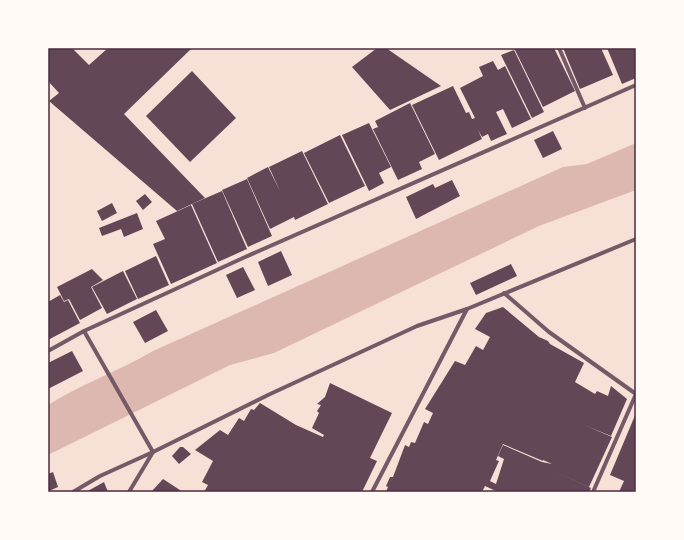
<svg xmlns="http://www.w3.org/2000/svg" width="684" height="540" font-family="Arial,sans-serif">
	<rect width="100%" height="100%" fill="#f7e1d7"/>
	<path fill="#dcb8b0" d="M636,143V190L539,226L274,353L230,365L48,455V405C81,384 119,371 153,351L563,167L587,164Z"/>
	<g fill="#644757" fill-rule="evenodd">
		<path d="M48,48H72L89,65L108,48H192L124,114L205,198L177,211L49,101L59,93L48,81Z"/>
		<path d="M377,48H386L441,86L390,110L352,67Z"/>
		<path d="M514,48H554L575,91L543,107Z"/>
		<path d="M563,48H601L613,75L580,89Z"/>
		<path d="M607,48H635L636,78L622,84Z"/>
		<path d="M514,50L544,112L532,118L501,55Z"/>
		<path d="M493,61L498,70L505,66L531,119L512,128L503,109L496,112L507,134L491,141L488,134L482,137L478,130L482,139L439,160L412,105L453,86L466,113L469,112L472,119L475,118L460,88L483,76L479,67Z"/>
		<path d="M192,71L236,118L190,162L146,116Z"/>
		<path d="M410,103L435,154L419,162L422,169L398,180L373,129L378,127L375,121Z"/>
		<path d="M369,123L391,167L379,173L384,183L369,191L342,135Z"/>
		<path d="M553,131L562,149L543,158L534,140Z"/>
		<path d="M340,135L365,186L329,203L304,153Z"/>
		<path d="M302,151L328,204L295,220L294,217L270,229L247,178L268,167L280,191L269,167Z"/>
		<path d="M247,179L272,236L248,247L222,190Z"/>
		<path d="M452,180L460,196L416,219L406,197L433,184L435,188Z"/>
		<path d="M222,191L247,249L218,262L192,204Z"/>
		<path d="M145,194L152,202L143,210L136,201Z"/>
		<path d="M112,203L117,213L102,221L97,211Z"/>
		<path d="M191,205L217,263L171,284L153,244L165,239L156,221Z"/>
		<path d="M137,213L143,229L124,237L121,229L102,236L99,228Z"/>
		<path d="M281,251L292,275L268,286L258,262Z"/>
		<path d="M156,256L169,285L138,299L125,271Z"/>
		<path d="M511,264L517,276L476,295L470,283Z"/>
		<path d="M243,267L255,290L237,298L226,275Z"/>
		<path d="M92,269L103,280L91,287L102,308L80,320L69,299L64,301L57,287Z"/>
		<path d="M123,271L137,299L107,314L92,287Z"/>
		<path d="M60,295L64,302L68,300L80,323L48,340V302Z"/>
		<path d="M503,307L539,337L548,341L550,344L584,363L575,382L595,394L597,391L608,396L611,386L627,399L611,436L584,425L612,437L589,487L547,468L591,488L589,492H498L485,486L482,492H386L388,487L386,486L390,477H393L405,445L409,447L411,442L415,443L424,422L428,424L433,413L425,409L455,361L465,365L476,346L483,350L490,337L475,329L486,313ZM503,444L543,461V460L552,464L542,462L503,445L498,456L504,459L496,484L490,481L499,461L496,460Z"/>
		<path d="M156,310L168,331L145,343L133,322Z"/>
		<path d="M72,351L83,371L48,389V363Z"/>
		<path d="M330,383L392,413L370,458L377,461L362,492H204L208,485L202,482L213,461L195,450L220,430L228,435L239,418L244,421L251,409L254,410L260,403L296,425L323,437L324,435L312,428L319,413L317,411L321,405L317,404L325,397Z"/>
		<path d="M636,413V492H619L624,481L610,475Z"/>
		<path d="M180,447H183L191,454L179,464L172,456Z"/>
		<path d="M53,472L58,487L49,491L48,474Z"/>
		<path d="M163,479L183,492H151Z"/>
		<path d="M104,482L108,492H86Z"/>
	</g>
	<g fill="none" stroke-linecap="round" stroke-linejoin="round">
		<g stroke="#755966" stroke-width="4">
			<path d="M559,48L585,108"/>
			<path d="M504,293L549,332L636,394"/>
			<path d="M84,331L153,452L129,492"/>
			<path d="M48,351L84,331L243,258L636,85"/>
			<path d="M73,492L100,476L153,452L268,395L417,326L467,309L636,239"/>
			<path d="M372,492L467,309"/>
			<path d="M593,492L636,394"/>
		</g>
	</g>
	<rect width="684" height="540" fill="none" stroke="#fffaf5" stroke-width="98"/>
	<rect x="49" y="49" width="586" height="442" fill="none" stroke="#4a2c40" stroke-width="1.5"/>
</svg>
